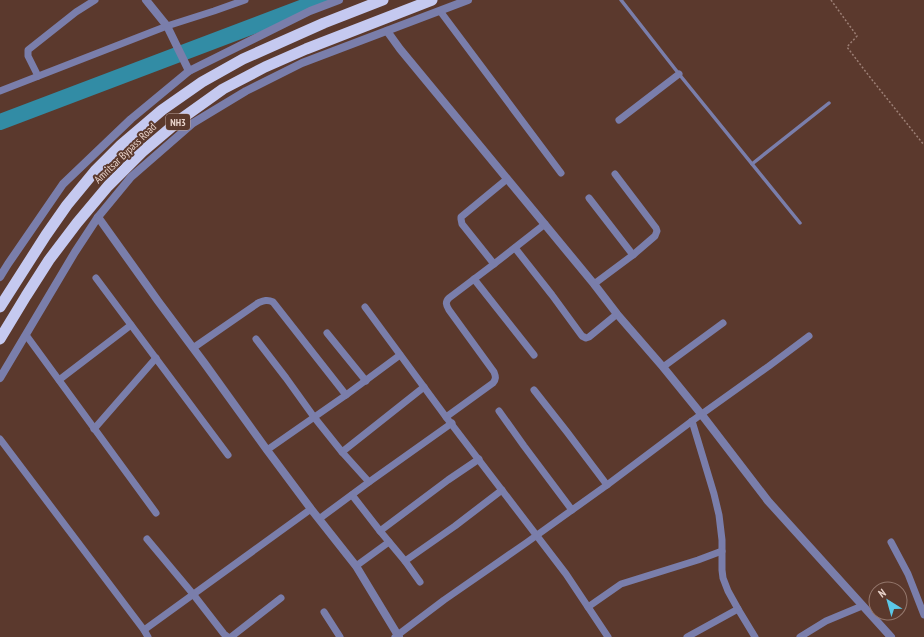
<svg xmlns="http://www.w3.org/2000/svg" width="924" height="637" font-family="'PT Sans Narrow',sans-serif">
	<rect width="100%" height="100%" fill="#5b392d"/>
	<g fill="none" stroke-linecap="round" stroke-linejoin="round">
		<path stroke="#328ca5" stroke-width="16" d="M0,122L322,0"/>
		<path stroke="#9c7f75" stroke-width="1.5" stroke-dasharray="2 2" stroke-linecap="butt" d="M831,0L857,36L847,47L869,76L924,145"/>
		<g stroke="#7a7eab" stroke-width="3.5">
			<path d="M621,0L679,74L800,223"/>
			<path d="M752,164L829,103"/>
		</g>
		<g stroke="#7a7eab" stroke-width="7">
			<path d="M440,11L561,173"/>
			<path d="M38,76L28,56V50L76,12L95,0"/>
			<path d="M0,91L167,26L214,11L245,0"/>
			<path d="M619,120L679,74"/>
			<path d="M589,198L633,255"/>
			<path d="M515,248L552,295L582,336L586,338L589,337L617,314"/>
			<path d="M494,264L462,224L461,219V217L507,179"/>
			<path d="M96,278L228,455"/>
			<path d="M474,279L534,355"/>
			<path d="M594,284L633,255L655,236L657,231L656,228L615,174"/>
			<path d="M365,307L446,417L566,574L608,637"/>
			<path d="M327,333L366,381"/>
			<path d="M26,335L156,513"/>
			<path d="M256,339L286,378L314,417L342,452L369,482"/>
			<path d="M193,348L258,303C263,301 267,299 273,302L324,367L346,395"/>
			<path d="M663,367L723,323"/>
			<path d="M59,380L131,325"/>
			<path d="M534,390L567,432L607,485"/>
			<path d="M499,411L524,446L572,510"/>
			<path d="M446,417L493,383C496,379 496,377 494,372L449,310C446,305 445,302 449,298L494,264L545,224"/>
			<path d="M692,421L714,494L719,515L722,540V570L723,578L728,591L738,609L755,637"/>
			<path d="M94,429L156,358"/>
			<path d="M0,439L144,630L311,509"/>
			<path d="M267,450L346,395L400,355"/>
			<path d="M342,452L424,387"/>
			<path d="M352,495L380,531"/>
			<path d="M319,519L369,482L452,423"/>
			<path d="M147,539L193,594L224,634L228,637"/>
			<path d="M891,542L908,574L924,615"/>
			<path d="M405,561L455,526L502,490"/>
			<path d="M356,566L389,542"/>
			<path d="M420,582L405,561L380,531L448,480L479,459"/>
			<path d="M588,607L621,584L698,560L722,551"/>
			<path d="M324,612L340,637"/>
			<path d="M144,630L148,637"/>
			<path d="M231,637L281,598"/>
			<path d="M395,637L444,600L526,543L572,510L607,485L692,421L769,366L809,336"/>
			<path d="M687,637L738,609"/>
			<path d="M800,637L826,621L862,606"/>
		</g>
		<g stroke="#7a7eab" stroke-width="8">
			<path d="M146,0L167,26L189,71"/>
			<path d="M387,31L400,49L594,284L617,314L663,367L702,415L768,501L891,637"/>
			<path d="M98,217L158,301L205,364L267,450L311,509L356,566L399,637"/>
			<path d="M0,277L8,264L63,184L131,119L189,71L310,11L339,0"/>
			<path d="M0,378L75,252L98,217L131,177L193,123L246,91L302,63L468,0"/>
		</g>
		<g stroke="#c5c9f0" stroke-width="11">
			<path d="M0,307L46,235L67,205L95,171L121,145L162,110L202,82L243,59L324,23L383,0"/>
			<path d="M0,339L26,296L49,260L77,223L108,186L142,152L181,119L223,89L265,67L306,49L432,0"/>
		</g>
	</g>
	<g text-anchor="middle" stroke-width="4" stroke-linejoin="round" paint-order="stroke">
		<rect fill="#5b392d" stroke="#bea59c" stroke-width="1" x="166" y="114" width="24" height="16" rx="3"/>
		<g font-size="10" font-weight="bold" fill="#e9d3cb">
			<text x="178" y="126">NH3</text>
		</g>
		<g font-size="11" fill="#e9d3cb" stroke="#5b392d">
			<text transform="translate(125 153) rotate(-44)" y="4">Amritsar Bypass Road</text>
		</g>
	</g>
	<g transform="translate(888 601) rotate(323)"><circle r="19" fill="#5b392d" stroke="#94776c"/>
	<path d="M0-3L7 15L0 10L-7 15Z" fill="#5bc7e7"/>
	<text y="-6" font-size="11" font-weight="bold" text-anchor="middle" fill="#e9d3cb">N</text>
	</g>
</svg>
